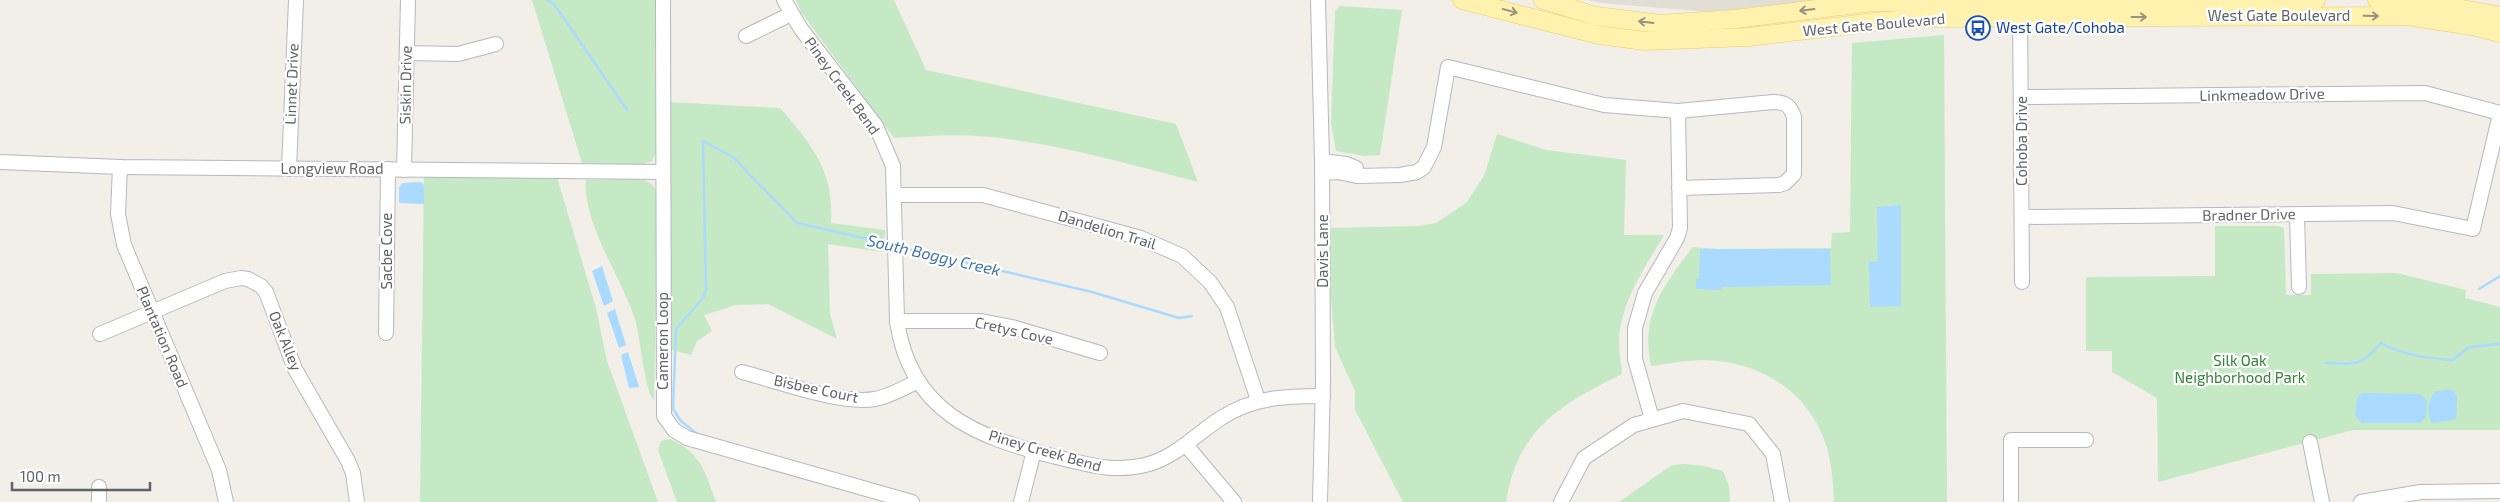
<svg xmlns="http://www.w3.org/2000/svg" width="2500" height="502" font-family="'Exo 2',sans-serif">
	<rect width="100%" height="100%" fill="#f1efe8"/>
	<path fill="#e1ded6" d="M1588,0H1818L1711,12L1600,3Z"/>
	<g fill="#c5e8c5">
		<path d="M532,0H655L656,152L652,161L641,165L582,163Z"/>
		<path d="M796,0H894L926,70L1176,124L1198,182C1128,164 1050,141 978,136C950,134 922,136 894,138L801,12Z"/>
		<path d="M1340,6L1402,10L1380,155L1364,156L1336,151L1331,123L1335,11Z"/>
		<path d="M1944,35L1947,502H1834C1833,484 1832,462 1826,445C1809,391 1759,361 1704,360C1686,360 1668,364 1651,366C1640,315 1664,285 1693,247L1718,249L1831,248L1832,233L1850,232L1852,43Z"/>
		<path d="M669,102L780,108C813,146 834,171 831,223L885,230L883,252L828,244L830,314L837,339L768,304L736,305L704,315L712,331L697,341L691,355L668,349Z"/>
		<path d="M1497,134L1546,150L1626,160L1624,235H1664C1645,268 1620,302 1619,342C1619,353 1621,363 1622,374C1561,404 1517,429 1506,502H1403L1355,410V391L1335,347L1328,260L1329,228L1420,226L1436,223L1466,203L1484,176Z"/>
		<path d="M556,174L596,308L607,361L658,502H420L424,175Z"/>
		<path d="M631,179C642,180 650,179 656,190L657,248L654,400C645,393 640,334 635,319C622,279 582,222 586,180Z"/>
		<path d="M2215,226H2278L2284,228L2286,295H2311V274L2397,273L2466,290L2465,298L2500,307V430H2353L2158,482L2157,398L2112,372V351H2086V277L2215,276Z"/>
		<path d="M670,439C701,453 705,471 716,502H677L658,450L661,441Z"/>
		<path d="M1685,464L1704,466L1723,471L1729,486L1730,502H1619L1672,465Z"/>
	</g>
	<g fill="#aadaff">
		<path d="M421,182L424,185V204L399,203V188L402,183Z"/>
		<path d="M1901,205V306L1870,307L1869,261L1878,262L1877,207Z"/>
		<path d="M1700,249H1830L1831,285L1721,287V290L1696,289V279H1699Z"/>
		<path d="M602,266L613,301L604,306L592,271Z"/>
		<path d="M615,309L626,345L619,348L607,313Z"/>
		<path d="M628,352L639,387L629,388L621,355Z"/>
		<path d="M2448,389L2454,391L2457,396L2456,419L2432,423C2426,413 2428,400 2435,392Z"/>
		<path d="M2362,393L2421,394L2427,401L2426,418L2419,423H2362L2355,415L2357,398Z"/>
	</g>
	<g fill="none" stroke-linecap="round" stroke-linejoin="round">
		<g stroke="#aadaff" stroke-width="2.5">
			<path d="M547,0L554,4L627,110"/>
			<path d="M900,247L1092,292L1179,318L1192,316"/>
			<path d="M2479,289L2500,276"/>
			<path d="M2326,363C2357,364 2360,367 2381,343C2405,356 2427,358 2453,360L2469,347L2500,344"/>
			<path d="M696,433L681,421L673,409L676,329L703,298L706,289L703,141L733,157L797,223L890,244"/>
		</g>
		<g stroke="#b5b8bc" stroke-width="16">
			<g id="minor">
				<path d="M663,0L664,416L674,430L687,438L912,502"/>
				<path d="M784,0L801,29L876,126L893,166L897,321C910,412 976,437 1056,457C1087,464 1113,473 1145,465C1175,458 1196,434 1221,418C1254,397 1285,396 1323,396"/>
				<path d="M1318,0L1322,161L1323,382L1320,502"/>
				<path d="M2020,8L2022,282"/>
				<path d="M746,36L791,14"/>
				<path d="M407,53L458,54L496,44"/>
				<path d="M2022,97L2425,93L2500,113"/>
				<path d="M1322,161L1346,164L1356,168"/>
				<path d="M0,162L120,167L663,172"/>
				<path d="M120,167L118,214L124,245L219,470L226,502"/>
				<path d="M289,169L296,0"/>
				<path d="M404,170L408,0"/>
				<path d="M1322,173L1338,172L1357,176L1400,175L1417,172L1424,167L1434,147L1448,67L1604,105L1678,111"/>
				<path d="M895,195H983L1141,238L1182,256L1210,282L1227,307L1258,400"/>
				<path d="M2297,215L2299,287"/>
				<path d="M2022,217L2393,213L2473,229L2500,114"/>
				<path d="M897,321H981L1012,327L1100,353"/>
				<path d="M386,333L388,169"/>
				<path d="M100,334L225,281L241,278L248,279L261,286L266,292L295,369L348,461L353,473L357,502"/>
				<path d="M742,372C777,381 841,405 875,399C890,396 904,388 918,381"/>
				<path d="M1652,419L1635,359V328L1645,293L1677,238L1680,228L1678,111L1773,102C1785,102 1790,105 1794,117V174L1785,183L1779,185L1679,188"/>
				<path d="M2310,442L2322,502"/>
				<path d="M1186,445L1234,502"/>
				<path d="M99,487V502"/>
				<path d="M1021,502L1034,451"/>
				<path d="M1561,502L1584,458L1634,425L1683,411L1749,424L1773,454L1782,502"/>
				<path d="M2011,502V440H2086"/>
				<path d="M2361,502L2421,492L2500,491"/>
			</g>
		</g>
		<g stroke="#f2c960" stroke-width="19">
			<g id="major">
				<path d="M1462,0L1599,35L1645,41L1748,37L1884,21L1927,18L2407,16L2472,26L2500,33"/>
				<path d="M1543,0L1596,16L1660,24L1735,19L1873,2L2316,0"/>
				<path d="M2377,0L2440,5L2500,16"/>
			</g>
		</g>
		<use href="#minor" stroke="#fff" stroke-width="14"/>
		<use href="#major" stroke="#fff2af" stroke-width="18"/>
	</g>
	<defs><path id="oneway-shaft" d="M-6 0H5M1.5-3L5.5 0L1.5 3" fill="none" stroke-width="1.6" stroke-linecap="round" stroke-linejoin="round" transform="scale(1.25)"/></defs>
	<g stroke="#979581">
		<use href="#oneway-shaft" transform="translate(1807 10) rotate(173)"/>
		<use href="#oneway-shaft" transform="translate(1510 11) rotate(15)"/>
		<use href="#oneway-shaft" transform="translate(2371 16) rotate(1)"/>
		<use href="#oneway-shaft" transform="translate(2139 17)"/>
		<use href="#oneway-shaft" transform="translate(1646 22) rotate(-173)"/>
	</g>
	<defs>
		<g id="bus-ring" transform="scale(1.25)"><circle r="9.5" fill="#fff" stroke="#1a4fb4" stroke-width="1.5"/><path d="M-5-6H5V4H4V6H2V4H-2V6H-4V4H-5ZM-3.5-4V0h7V-4ZM-3.5 1.2v1.5H-2V1.2ZM2 1.2v1.5H3.5V1.2Z" fill="#1a4fb4"/></g>
	</defs>
	<g fill-rule="evenodd">
		<use href="#bus-ring" x="1978" y="28"/>
	</g>
	<g text-anchor="middle" stroke-width="4.5" stroke-linejoin="round" paint-order="stroke">
		<g font-size="15" fill="#5f6368" stroke="#fff">
			<text x="2279" y="21">West Gate Boulevard</text>
			<text transform="translate(1874 25) rotate(-5)" y="5">West Gate Boulevard</text>
			<text transform="translate(292 84) rotate(-88)" y="5">Linnet Drive</text>
			<text transform="translate(406 85) rotate(-89)" y="5">Siskin Drive</text>
			<text transform="translate(842 86) rotate(54)" y="5">Piney Creek Bend</text>
			<text transform="translate(2262 95) rotate(-1)" y="5">Linkmeadow Drive</text>
			<text transform="translate(2022 141) rotate(-90)" y="5">Cohoba Drive</text>
			<text x="332" y="174">Longview Road</text>
			<text transform="translate(2249 215) rotate(-1)" y="5">Bradner Drive</text>
			<text transform="translate(1107 230) rotate(17)" y="5">Dandelion Trail</text>
			<text transform="translate(387 251) rotate(-90)" y="5">Sacbe Cove</text>
			<text transform="translate(1323 251) rotate(-90)" y="5">Davis Lane</text>
			<text transform="translate(1014 331) rotate(13)" y="5">Cretys Cove</text>
			<text transform="translate(162 337) rotate(67)" y="5">Plantation Road</text>
			<text transform="translate(285 341) rotate(68)" y="5">Oak Alley</text>
			<text transform="translate(663 341) rotate(-90)" y="5">Cameron Loop</text>
			<text transform="translate(816 389) rotate(12)" y="5">Bisbee Court</text>
			<text transform="translate(1045 451) rotate(16)" y="5">Piney Creek Bend</text>
		</g>
		<g font-size="15" fill="#164399" stroke="#fff" text-anchor="start">
			<text x="1996" y="33">West Gate/Cohoba</text>
		</g>
		<g font-size="15" fill="#348238" stroke="#fff">
			<text x="2240" y="366">Silk Oak<tspan x="2240" dy="17">Neighborhood Park</tspan></text>
		</g>
		<g font-size="16" font-style="italic" fill="#4174aa" stroke="#fff">
			<text transform="translate(934 255) rotate(13)" y="6">South Boggy Creek</text>
		</g>
	</g>
	<path d="M12 482v8h138v-8" fill="none" stroke="#5f6368" stroke-width="2.5"/>
	<text x="20" y="482" font-size="15" fill="#5f6368" stroke="#ffffff" stroke-width="4" paint-order="stroke">100 m</text>
</svg>
